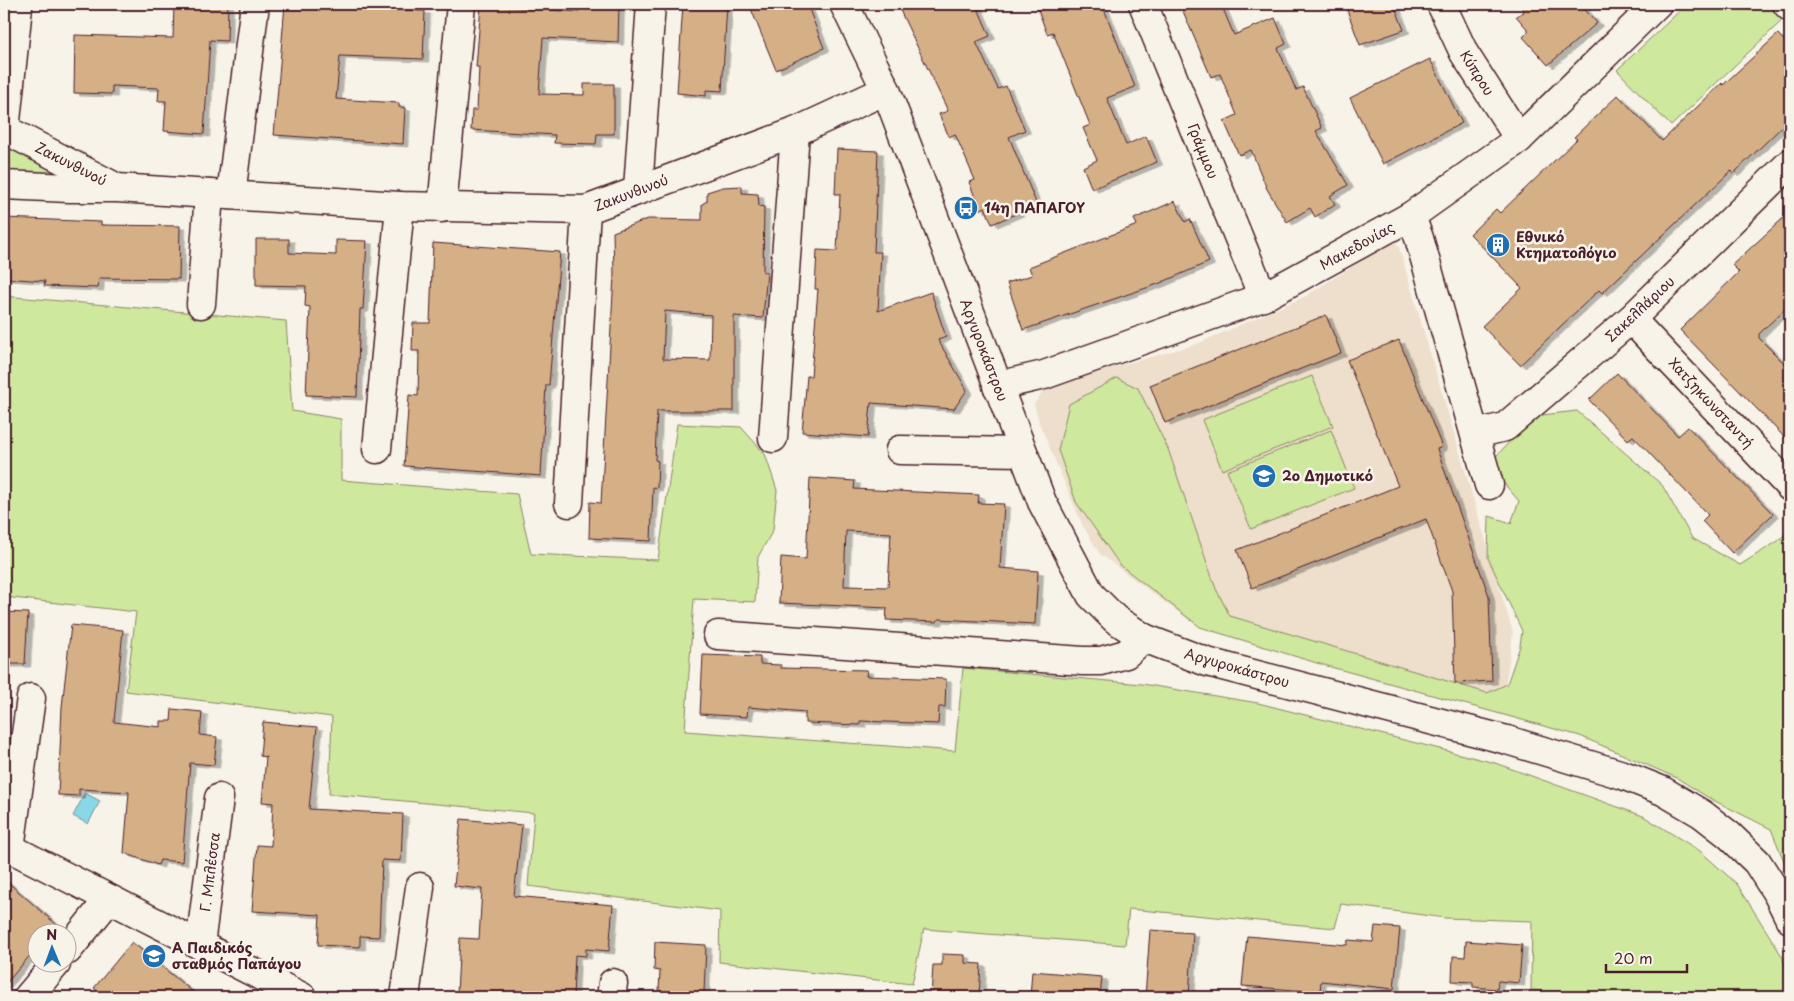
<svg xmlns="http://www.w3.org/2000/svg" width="1794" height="1001" font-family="'Playpen Sans',sans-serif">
	<defs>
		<filter id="shadow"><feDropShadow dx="5.5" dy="3" stdDeviation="0" flood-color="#0004"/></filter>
	</defs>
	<rect width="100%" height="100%" fill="#f7f3e8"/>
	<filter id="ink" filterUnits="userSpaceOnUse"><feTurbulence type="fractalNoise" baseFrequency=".02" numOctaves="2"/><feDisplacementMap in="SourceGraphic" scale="10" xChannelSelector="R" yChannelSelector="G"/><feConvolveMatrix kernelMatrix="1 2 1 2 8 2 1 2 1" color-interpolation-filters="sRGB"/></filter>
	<g filter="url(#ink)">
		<path fill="#eddfcb" d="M1391,242L1398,244L1513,633L1502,708L1190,621L1100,554L1083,526L1040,425L1034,404L1047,386L1197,344L1306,296Z"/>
		<g fill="#cee89e" stroke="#8c8464">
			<path d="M1687,4H1783L1790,13L1671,126L1617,70Z"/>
			<path d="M4,139L78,183L4,178Z"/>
			<path d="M4,296L286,321L292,411L341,419V480L517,494L531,554L658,560L677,424L741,427L765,454L777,490L773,530L758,557L755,602L694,599L685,731L955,751L963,668L1142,684L1258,703L1495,763L1643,816L1700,851L1737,884L1782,956L1790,982V997H1630L1531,990L1532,921L1445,918L1341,904L1335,928L1129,909L1125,945L924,929L912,984L719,962L720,911L528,886L534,813L329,794L332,717L126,691L136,612L4,597Z"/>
			<path d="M1312,376L1333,426L1222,470L1202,420Z"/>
			<path d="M1117,378L1138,388L1168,449L1216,589L1230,616L1487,693L1507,684L1520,646L1522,631L1488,558L1489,516L1511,523L1519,501L1488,465L1533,416L1577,411L1662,485L1692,538L1740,565L1778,541L1790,529V876L1771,829L1709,798L1677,778L1580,736L1320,664L1200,627L1120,565L1076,502L1058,450L1069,404Z"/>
			<path d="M1331,430L1354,488L1251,529L1227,471Z"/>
		</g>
		<path fill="#89d8e6" stroke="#708e9b" d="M85,793L100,801L88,824L73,816Z"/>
		<g fill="#d5af86" stroke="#4a1f2b" fill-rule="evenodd" filter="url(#shadow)">
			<path d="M174,4H228L227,41L210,40L204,134L164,131L166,101H158L159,88L112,86V94L74,93L75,35L173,38Z"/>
			<path d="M285,4H345V8L425,11L423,59L340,56L336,99L399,103V107L405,108L403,144L274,135Z"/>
			<path d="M578,4H619L618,42L543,38L539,94L584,95V84H614V134H597L596,144L554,143L555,135L471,130L472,110H477L479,67H476L481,5L578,12Z"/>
			<path d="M683,4H727L722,91L706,90V96L677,93Z"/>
			<path d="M749,4H807L824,48L776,70Z"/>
			<path d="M897,4H976L990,36L976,42L998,89L1006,86L1025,130L1009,137L1037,205L992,224L985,207L980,210L969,182L975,180L955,134L949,137L939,114L948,111Z"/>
			<path d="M1036,4H1102L1135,87L1107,98L1126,145L1146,136L1157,162L1092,189L1083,167L1097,160L1083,128L1090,125L1053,32L1047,34Z"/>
			<path d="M1180,4H1221L1234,35L1275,18L1286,44L1278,48L1296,90L1303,87L1322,128L1316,131L1348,185L1330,196L1335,204L1315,217L1310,208L1287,222L1267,189L1251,150L1239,155L1224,121L1237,115L1220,74L1211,77Z"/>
			<path d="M1364,4H1394L1404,30L1360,45L1347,10Z"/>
			<path d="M1520,4H1580L1597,23L1548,65L1523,37L1529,31L1516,16L1524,12Z"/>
			<path d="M1778,34L1790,47V119L1733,174L1731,171L1602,293L1599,290L1520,365L1482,326L1522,288L1470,234L1496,209L1500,213L1577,139L1574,137L1618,95L1662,141L1722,83L1723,85Z"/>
			<path d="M1430,59L1462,123L1383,164L1350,98Z"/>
			<path d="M837,149L878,151L874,252H881L878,311L931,292L946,337L938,340L967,390L954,409L871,403L868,437L802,432L807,376H811L818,289H815L817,250L837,251L840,194H835Z"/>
			<path d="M742,186V193L758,194L759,206L764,207L763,272H767L763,318L734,316V411H657L655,460L658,461L657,488L653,487L651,541L589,538L590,502L601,503L614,275L613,232L648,219L702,220V204L707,201V192L723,187ZM665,311L711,315L710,360L663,359Z"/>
			<path d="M1175,201L1185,222L1190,219L1209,262L1158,284L1023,330L1007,283L1032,275L1029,267L1137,225L1134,219Z"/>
			<path d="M1790,212V304L1759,334V338L1790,369V443L1680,330L1739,272L1732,265Z"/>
			<path d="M4,218L101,222V225L180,226L179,279L99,278L98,288L44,286L45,281L4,278Z"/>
			<path d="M256,239H289V253L336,255V240L367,241L363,309H360L357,397L306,395L310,307L305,306L306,286L256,285Z"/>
			<path d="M433,243L560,252L549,385H546L541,476L404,466L409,395L418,396L419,351H412L413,323H430Z"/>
			<path d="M1326,315L1341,353L1165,423L1150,385Z"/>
			<path d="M1399,340L1442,447L1437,449L1489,596L1492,681L1455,683L1452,591L1426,519L1252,588L1237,550L1398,486L1347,360Z"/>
			<path d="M1617,373L1678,436L1688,427L1773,514L1732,553L1702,521L1708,515L1633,436L1628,440L1589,400Z"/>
			<path d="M810,478L855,481L854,489L979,495L978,503L1004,504L1000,568L1038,571L1035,624L938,619L937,622L886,620L887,608L779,603L781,557L806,559ZM846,531L891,533L888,587L844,586Z"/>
			<path d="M4,612L28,613L25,664H4Z"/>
			<path d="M71,625L123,630L114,722L161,727V721H171L172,709L202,712L200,735L217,737L214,765L190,763L182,862L160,860L158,865L124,853L129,792L79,789V796L58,795L62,707Z"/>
			<path d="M703,655L760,657V664L781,665V668L867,670L866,676L946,679L945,707H939L938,724L860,721V725L805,723V712L748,707L747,717L700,714Z"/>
			<path d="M263,722L317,727L309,809L403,814L401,861L382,860L379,937L360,936V947L318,945L320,915L252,911L257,845L271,846L273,803L262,802L266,757L260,756Z"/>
			<path d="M461,819L522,825L514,896L613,905L609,951L586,949V956L575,955L573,997H461V993H457L460,938L479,939L482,889L454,886Z"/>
			<path d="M4,879L56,924L48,934H38V946L4,986Z"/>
			<path d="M1375,926L1400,928L1394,989L1321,981L1320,992L1242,986L1247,936L1347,945L1348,940L1373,942Z"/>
			<path d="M1150,930L1193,933L1189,997H1145Z"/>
			<path d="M1466,941L1522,945L1519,983L1498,981L1497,989L1473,987V982L1452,981L1453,956L1465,957Z"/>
			<path d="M132,942L199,997H105L94,988Z"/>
			<path d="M655,942L706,945L704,993L659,991L660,971L654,970Z"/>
			<path d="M942,954L965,955V963L981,964L979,997H931L933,965H942Z"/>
			<path d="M1032,971L1102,977L1100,997H1030Z"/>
		</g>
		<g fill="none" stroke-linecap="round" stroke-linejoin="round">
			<g stroke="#4a1f2b" stroke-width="31">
				<g id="street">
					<path d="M1143,4L1263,297"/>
					<path d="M1441,4L1464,53L1519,139"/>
					<path d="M1787,4L1790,7"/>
					<path d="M4,129L117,188L400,206L586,210L795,132L886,90"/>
					<path d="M4,185L69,188H113"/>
					<path d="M638,189L651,4"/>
					<path d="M231,195L255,4"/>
					<path d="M442,208L461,4"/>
					<path d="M1411,216L1419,238L1489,485"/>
					<path d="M201,304L209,194"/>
					<path d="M1631,319L1790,487"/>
					<path d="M997,386L1044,375L1263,297L1411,216L1519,139L1657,4"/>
					<path d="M1475,434L1505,427L1631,319L1790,163"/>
					<path d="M773,438L795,132"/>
					<path d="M377,449L400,206"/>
					<path d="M900,450L1023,452"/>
					<path d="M569,503L586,210"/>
					<path d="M718,635L1083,661H1101L1126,654L1144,638"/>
					<path d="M4,845L302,997"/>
					<path d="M10,848L31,698"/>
					<path d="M200,945L219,798"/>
					<path d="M68,950L109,899"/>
					<path d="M28,997L56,964"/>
					<path d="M405,997L420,887"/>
					<path d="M611,997L613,983"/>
				</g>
			</g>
			<g stroke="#4a1f2b" stroke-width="31">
				<g id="secondary">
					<path d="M844,4L886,90L1042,502L1091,595L1115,619L1144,638L1207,662L1507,740L1623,775L1663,791L1702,814L1729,835L1757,862L1778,895L1790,919"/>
					<path d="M5,130L18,7"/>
				</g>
			</g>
			<use href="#street" stroke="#f7f3e8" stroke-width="28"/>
			<use href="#secondary" stroke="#f7f3e8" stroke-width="28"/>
		</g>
	</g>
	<defs>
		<g id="bus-disc" transform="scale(1.25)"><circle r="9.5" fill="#1f6fb2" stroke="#f7f3e8"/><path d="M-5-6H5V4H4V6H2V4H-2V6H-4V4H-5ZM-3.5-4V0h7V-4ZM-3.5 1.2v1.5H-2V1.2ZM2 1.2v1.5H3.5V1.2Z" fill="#fff"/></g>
		<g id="building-disc" transform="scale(1.25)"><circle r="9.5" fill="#1f6fb2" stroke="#f7f3e8"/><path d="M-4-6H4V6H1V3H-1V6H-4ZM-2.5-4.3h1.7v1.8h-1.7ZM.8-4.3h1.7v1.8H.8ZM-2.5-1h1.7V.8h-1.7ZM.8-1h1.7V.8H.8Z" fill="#fff"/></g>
		<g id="school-disc" transform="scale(1.25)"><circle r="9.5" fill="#1f6fb2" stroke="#f7f3e8"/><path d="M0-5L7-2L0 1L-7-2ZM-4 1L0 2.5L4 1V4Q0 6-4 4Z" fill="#fff"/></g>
	</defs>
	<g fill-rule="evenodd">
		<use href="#bus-disc" x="966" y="208"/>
		<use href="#building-disc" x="1498" y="245"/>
		<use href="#school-disc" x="1264" y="476"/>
		<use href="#school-disc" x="154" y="956"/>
	</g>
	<g text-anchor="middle" stroke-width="5" stroke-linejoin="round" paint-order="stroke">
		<g font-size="14" fill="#4a1f2b" stroke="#f7f3e8">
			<text transform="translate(1477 73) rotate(58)" y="5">Κύπρου</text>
			<text transform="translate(1203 151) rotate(68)" y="5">Γράμμου</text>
			<text transform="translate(71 164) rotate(27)" y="5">Ζακυνθινού</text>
			<text transform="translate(631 193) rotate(-21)" y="5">Ζακυνθινού</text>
			<text transform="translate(1357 246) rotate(-29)" y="5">Μακεδονίας</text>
			<text transform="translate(1640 309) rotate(-43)" y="5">Σακελλάριου</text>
			<text transform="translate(984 350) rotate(69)" y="5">Αργυροκάστρου</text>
			<text transform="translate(1711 403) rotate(47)" y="5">Χατζηκωνσταντή</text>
			<text transform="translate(1237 668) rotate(16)" y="5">Αργυροκάστρου</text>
			<text transform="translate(210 872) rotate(-83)" y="5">Γ. Μπλέσσα</text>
		</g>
		<g font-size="14" font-weight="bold" fill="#4a1f2b" stroke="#f7f3e8" text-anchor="start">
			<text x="984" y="213">14η ΠΑΠΑΓΟΥ</text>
			<text x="1516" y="242">Εθνικό<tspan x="1516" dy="16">Κτηματολόγιο</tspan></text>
			<text x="1282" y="481">2ο Δημοτικό</text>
			<text x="172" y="953">Α Παιδικός<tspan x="172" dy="16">σταθμός Παπάγου</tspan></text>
		</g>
	</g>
	<rect width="1794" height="1001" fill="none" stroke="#f7f3e8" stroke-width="20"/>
	<rect x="10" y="10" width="1774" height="981" fill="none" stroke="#4a1f2b" stroke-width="2" filter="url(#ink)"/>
	<g transform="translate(52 948) rotate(359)"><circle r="24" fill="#f7f3e8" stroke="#b29e9c"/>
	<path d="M0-4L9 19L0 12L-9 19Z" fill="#1f6fb2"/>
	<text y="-8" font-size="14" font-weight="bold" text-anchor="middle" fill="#4a1f2b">N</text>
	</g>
	<path d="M1606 964v8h81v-8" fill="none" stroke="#4a1f2b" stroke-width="2.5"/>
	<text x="1614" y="964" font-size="15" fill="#4a1f2b" stroke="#f7f3e8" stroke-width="4" paint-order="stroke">20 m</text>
</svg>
